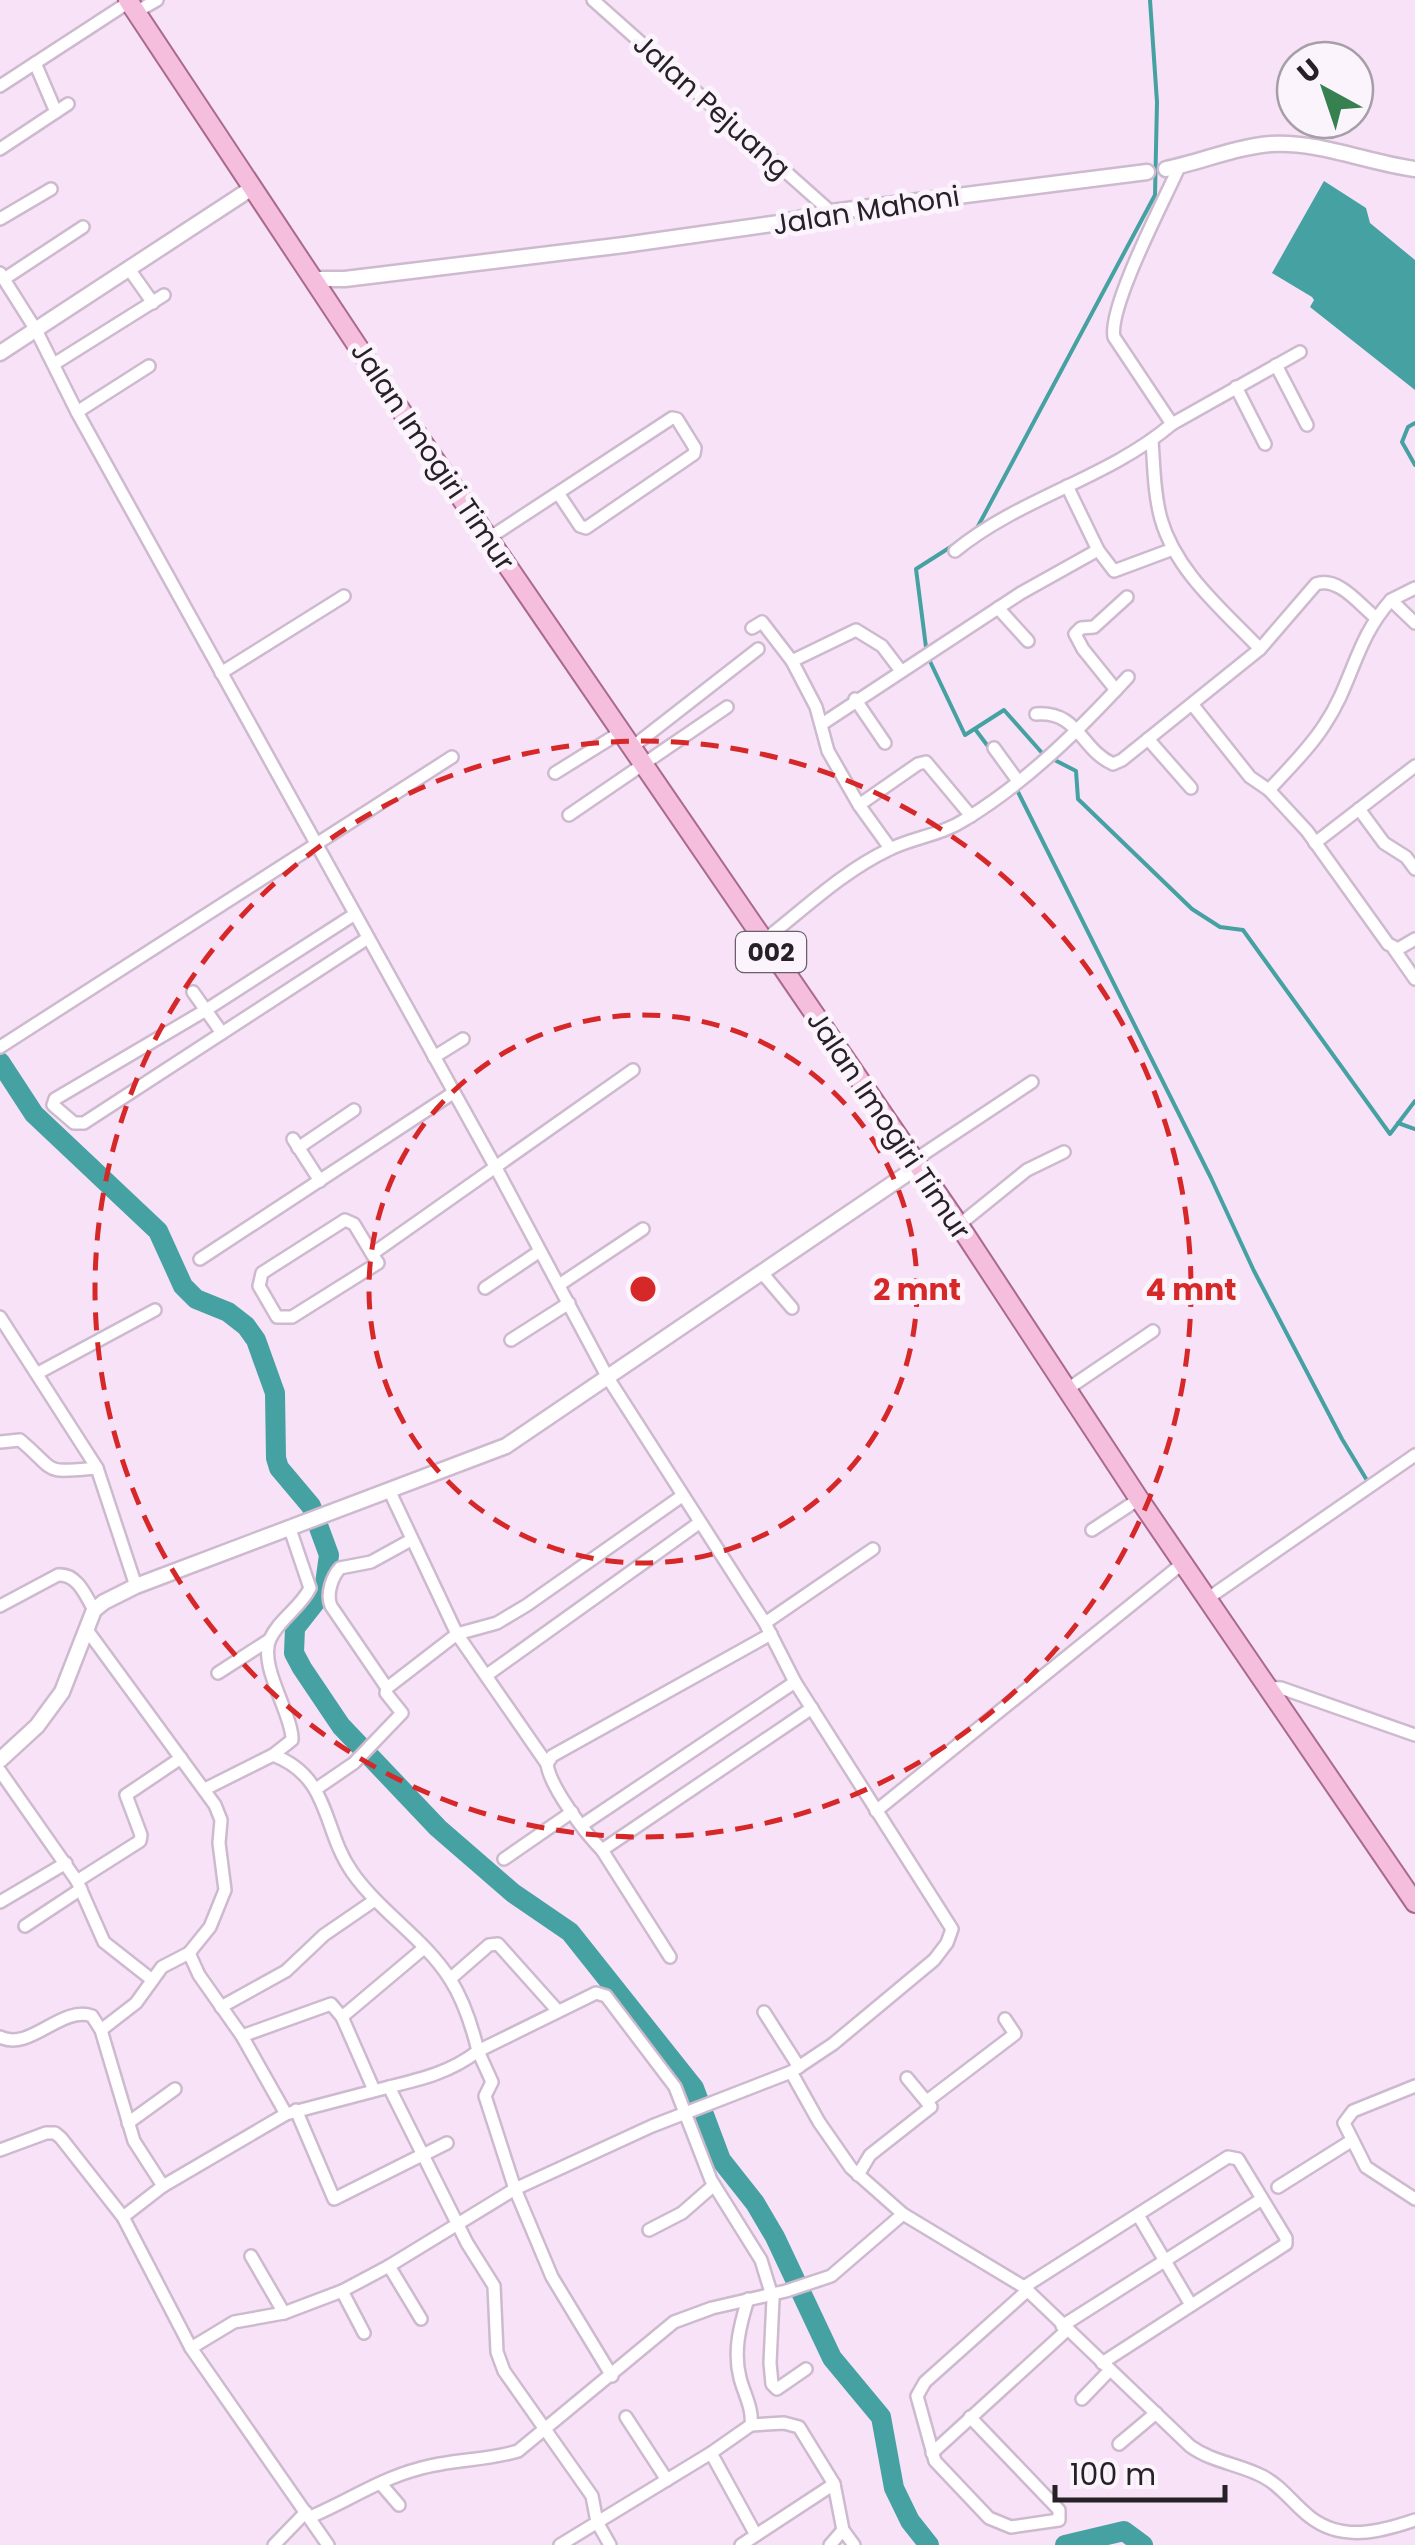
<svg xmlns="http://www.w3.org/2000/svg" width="1415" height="2545" font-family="Poppins,sans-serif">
	<rect width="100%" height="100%" fill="#f7e2f7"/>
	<path fill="#45a1a2" d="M1324,181L1366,208L1370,223L1415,260V390L1310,307L1314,300L1312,297L1272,273Z"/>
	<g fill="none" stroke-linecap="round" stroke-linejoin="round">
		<g stroke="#45a1a2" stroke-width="4">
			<path d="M1415,423L1408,427L1402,442L1415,465"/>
			<path d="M976,530L1155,195L1157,102L1150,0"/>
			<path d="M960,541L916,569L927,655L965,735L1004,710L1043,754L1076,771L1078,799L1192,909L1220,927L1243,930L1390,1134L1415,1101"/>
			<path d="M1394,593L1411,584"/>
			<path d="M975,729L990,749"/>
			<path d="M1015,786L1211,1178L1254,1271L1342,1439L1368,1482"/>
			<path d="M1398,1123L1415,1129"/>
		</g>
		<g stroke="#45a1a2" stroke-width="20">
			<path d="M0,1062L34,1114L158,1231L183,1286L196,1299L228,1312L246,1326L256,1340L275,1393L276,1458L279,1468L311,1506L329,1555L324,1591L295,1628L294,1653L302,1668L341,1726L438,1828L513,1893L570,1932L694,2088L721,2160L755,2203L775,2237L832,2358L881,2417L894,2488L910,2521L929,2545"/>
			<path d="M1065,2545L1124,2531L1143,2545"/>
		</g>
		<g stroke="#cebace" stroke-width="16">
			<g id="minor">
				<path d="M593,0L831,212"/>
				<path d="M136,12L157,0"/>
				<path d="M35,63L56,112"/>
				<path d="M0,86L129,2"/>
				<path d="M0,149L68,104"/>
				<path d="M1179,167C1164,201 1108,307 1114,337L1172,424L1300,352"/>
				<path d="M0,219L51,189"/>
				<path d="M129,269L153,303"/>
				<path d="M0,273L36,330L77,412L496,1168L608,1378L765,1623L795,1682L952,1929L947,1943L934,1960L833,2044L791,2072L652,2126L515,2189L389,2266L342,2291L284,2313L234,2322L191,2348"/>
				<path d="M4,279L83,227"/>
				<path d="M54,364L164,295"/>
				<path d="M1276,365L1307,425"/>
				<path d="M1236,387L1265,444"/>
				<path d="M77,412L149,366"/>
				<path d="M1152,441C1154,467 1154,494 1161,519C1176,572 1224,611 1260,649"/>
				<path d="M1067,486L1098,550L1114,571L1173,549"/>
				<path d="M489,538L672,418L677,419L695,448L694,454L586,528L580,526L558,493"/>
				<path d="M955,551C1021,497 1107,479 1172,424"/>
				<path d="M1391,600L1415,588"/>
				<path d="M998,608L1028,641"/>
				<path d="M752,628L762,622L792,661"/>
				<path d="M221,673L344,596"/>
				<path d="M1116,690L1083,649L1075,634L1081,628L1094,627L1127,597"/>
				<path d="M855,699L885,743"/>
				<path d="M1192,704L1250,777L1269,790L1307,831L1388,944L1398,949L1415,939"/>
				<path d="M1036,714C1079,711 1080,749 1113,764L1122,760L1260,649L1316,584C1338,576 1359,604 1375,617"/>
				<path d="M822,724L1021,593L1098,550"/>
				<path d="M1148,739L1191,788"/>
				<path d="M631,748L758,649"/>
				<path d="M994,748L1018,781"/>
				<path d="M555,773L621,732"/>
				<path d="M1269,790C1288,769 1310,748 1325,724C1353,682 1355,640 1391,600L1415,623"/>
				<path d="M859,805L918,764L926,762L971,816"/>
				<path d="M1359,809L1384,843L1406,857L1415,869"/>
				<path d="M569,815L727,707"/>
				<path d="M1315,843L1415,766"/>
				<path d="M890,848L859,805L828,751L816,707L792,661L856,630L882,646L901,671"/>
				<path d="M355,914L206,1010L55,1099L53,1105L74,1123H84L368,938"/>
				<path d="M763,941C803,910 842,872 888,850C913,837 940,836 966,819C1028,781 1080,729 1128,677"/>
				<path d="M1394,949L1415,979"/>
				<path d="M193,992L222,1033"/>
				<path d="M0,1047L452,757"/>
				<path d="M434,1057L463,1039"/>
				<path d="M293,1139L320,1181"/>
				<path d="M298,1148L354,1110"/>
				<path d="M913,1161L1032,1082"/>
				<path d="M959,1225L1027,1170L1064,1152"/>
				<path d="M372,1254L354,1224L345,1220L262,1273L259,1286L277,1317H292L378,1263L372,1254L633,1070"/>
				<path d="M200,1259L453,1093"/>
				<path d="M763,1274L792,1308"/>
				<path d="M559,1285L643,1229"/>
				<path d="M485,1288L540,1251"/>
				<path d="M0,1317L97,1468L136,1586"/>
				<path d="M511,1340L569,1303"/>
				<path d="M38,1373L155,1310"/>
				<path d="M1066,1390L1153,1331"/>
				<path d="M0,1442L20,1440C59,1473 41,1473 97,1468"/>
				<path d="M390,1492L457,1634L547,1764"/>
				<path d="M1092,1530L1139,1499"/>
				<path d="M1207,1599L1415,1455"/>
				<path d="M0,1606L58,1575C77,1573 86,1596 94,1610"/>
				<path d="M765,1623L873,1549"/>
				<path d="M87,1630L215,1805L221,1820L219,1843L225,1890L210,1927L189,1953L162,1967L136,2003L101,2030"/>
				<path d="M771,1634L552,1756L547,1764C550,1787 585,1833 602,1850L812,1708"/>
				<path d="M218,1673L269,1640"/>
				<path d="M487,1675L699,1523"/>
				<path d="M1268,1687L1281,1688L1415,1735"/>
				<path d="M387,1688L457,1634L497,1623L527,1605L682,1496"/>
				<path d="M273,1755C331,1777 322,1829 352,1872C380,1912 424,1938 450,1979C464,2001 472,2026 478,2051C451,2072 422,2079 389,2087"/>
				<path d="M0,1771L77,1881L104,1942L151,1979"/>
				<path d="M205,1789L273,1755L292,1740C293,1715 258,1666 270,1639C279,1619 301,1607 310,1588L290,1529"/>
				<path d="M316,1789L354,1763L402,1713L386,1693L387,1688L331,1606C326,1594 332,1577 340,1568L371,1562L411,1540"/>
				<path d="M876,1811L1183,1563"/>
				<path d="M582,1825L795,1682"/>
				<path d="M602,1850L670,1957"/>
				<path d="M504,1859L572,1812"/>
				<path d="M77,1881L140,1841L141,1835L126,1795L181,1758"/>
				<path d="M0,1902L66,1863"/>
				<path d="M25,1926L81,1889"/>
				<path d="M189,1953L199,1975L242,2036L286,2114"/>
				<path d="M450,1979L489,1945L498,1944L557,2010"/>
				<path d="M221,2007L286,1971L324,1935L375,1900"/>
				<path d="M764,2012L799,2067"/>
				<path d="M342,2017L424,1948"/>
				<path d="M242,2036L331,2004L342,2017L374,2090"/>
				<path d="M0,2037C30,2052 61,2005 92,2016L101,2030L134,2141L163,2186L286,2114L389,2087L467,2243L494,2286L497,2352L504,2371L592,2496L597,2522L610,2545"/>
				<path d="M791,2072L819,2122L851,2168L903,2214L1024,2287L1190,2446C1212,2462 1239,2464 1262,2476C1282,2486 1293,2504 1310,2517C1342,2542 1380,2532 1415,2520"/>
				<path d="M1415,2086L1353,2111L1344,2123L1366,2167L1415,2199"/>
				<path d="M927,2101L1015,2034L1005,2019"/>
				<path d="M296,2110L334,2199L418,2157"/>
				<path d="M128,2123L175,2089"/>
				<path d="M0,2150L46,2133H55L61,2138L123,2217L191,2348L328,2545"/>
				<path d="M423,2155L447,2143"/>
				<path d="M858,2175L870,2155L931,2107L907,2078"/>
				<path d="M1278,2187L1351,2141"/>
				<path d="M1138,2215L1191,2305"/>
				<path d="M123,2217L163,2186"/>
				<path d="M649,2230L682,2213L714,2185"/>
				<path d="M251,2256L284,2313"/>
				<path d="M389,2266L421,2319"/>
				<path d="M1024,2287L1228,2157L1238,2159L1286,2238V2244L1102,2363"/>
				<path d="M342,2291L364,2333"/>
				<path d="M1062,2326L1262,2199"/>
				<path d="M612,2376L552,2277L515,2189L485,2096L492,2082L478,2051L596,1993L606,1996L675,2087L711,2180L761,2260L773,2299L770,2363L772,2384L777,2389L806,2369"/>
				<path d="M1082,2399L1109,2371"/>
				<path d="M626,2417L667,2480"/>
				<path d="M970,2417L1059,2510V2520L1011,2527L989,2518L935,2461L917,2396L925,2382L1028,2290"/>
				<path d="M751,2425L784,2423L799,2427L834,2484L843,2530L854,2545"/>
				<path d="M1119,2444L1156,2413"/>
				<path d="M711,2453L756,2535"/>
				<path d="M932,2453L1067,2330"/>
				<path d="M381,2484L399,2505"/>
				<path d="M310,2517C346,2502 380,2479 418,2469C451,2459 485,2461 518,2451L674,2322L712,2308L786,2291L831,2276L903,2214"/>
				<path d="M274,2545L306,2512"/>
				<path d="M560,2545L711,2453L751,2425C753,2408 744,2394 740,2378C733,2351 740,2325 748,2299"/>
				<path d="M741,2545L834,2484"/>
				<path d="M830,2545L843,2530"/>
			</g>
		</g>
		<g stroke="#cebace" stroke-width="19">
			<g id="tertiary">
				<path d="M1166,169C1201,162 1234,147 1271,144C1319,141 1368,163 1415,169"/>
				<path d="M312,279H345L624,245L779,223L831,212L1147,172"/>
				<path d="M0,353L252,188"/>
				<path d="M0,1760L37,1726L62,1692L94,1610L104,1602L136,1586L506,1446L917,1167"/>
			</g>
		</g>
		<g stroke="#a96a8e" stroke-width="22">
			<path id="primary" d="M128,0L376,374L959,1225L1139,1499L1415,1903"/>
		</g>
		<use href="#minor" stroke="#fff" stroke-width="11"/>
		<use href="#tertiary" stroke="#fff" stroke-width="14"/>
		<use href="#primary" stroke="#f5bedd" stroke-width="18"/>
	</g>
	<g fill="none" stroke="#d62828" stroke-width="5" stroke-dasharray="18 12">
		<circle cx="643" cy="1289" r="274"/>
		<circle cx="643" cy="1289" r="548"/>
	</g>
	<g text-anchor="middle" stroke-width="10" stroke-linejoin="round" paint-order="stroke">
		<rect fill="#fcf4fd" stroke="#676067" stroke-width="2.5" x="736" y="932" width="70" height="40" rx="8"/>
		<g font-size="25" font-weight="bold" fill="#272027">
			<text x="771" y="961">002</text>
		</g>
		<g font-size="28" fill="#272027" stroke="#fcf4fd">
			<text transform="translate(712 106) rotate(42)" y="10">Jalan Pejuang</text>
			<text transform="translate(866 210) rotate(-9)" y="10">Jalan Mahoni</text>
			<text transform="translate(433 456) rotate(56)" y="10">Jalan Imogiri Timur</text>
			<text transform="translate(889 1125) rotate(56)" y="10">Jalan Imogiri Timur</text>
		</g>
	</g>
	<circle cx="643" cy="1289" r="15" fill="#d62828" stroke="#fcf4fd" stroke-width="5"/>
	<g font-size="30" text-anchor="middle" font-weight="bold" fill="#d62828" stroke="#fcf4fd" stroke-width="10" stroke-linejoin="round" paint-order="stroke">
		<text x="917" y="1300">2 mnt</text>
		<text x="1191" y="1300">4 mnt</text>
	</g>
	<g transform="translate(1325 90) rotate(320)"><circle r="48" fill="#fcf4fd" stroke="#a79fa7" stroke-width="2.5"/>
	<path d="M0-8L18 38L0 25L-18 38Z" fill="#36814f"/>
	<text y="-15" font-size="28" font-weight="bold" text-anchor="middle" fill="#272027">U</text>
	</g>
	<path d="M1055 2485v15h170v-15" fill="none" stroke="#272027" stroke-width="5"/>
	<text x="1070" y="2485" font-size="30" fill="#272027" stroke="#fcf4fd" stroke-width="8" paint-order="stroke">100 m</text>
</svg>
